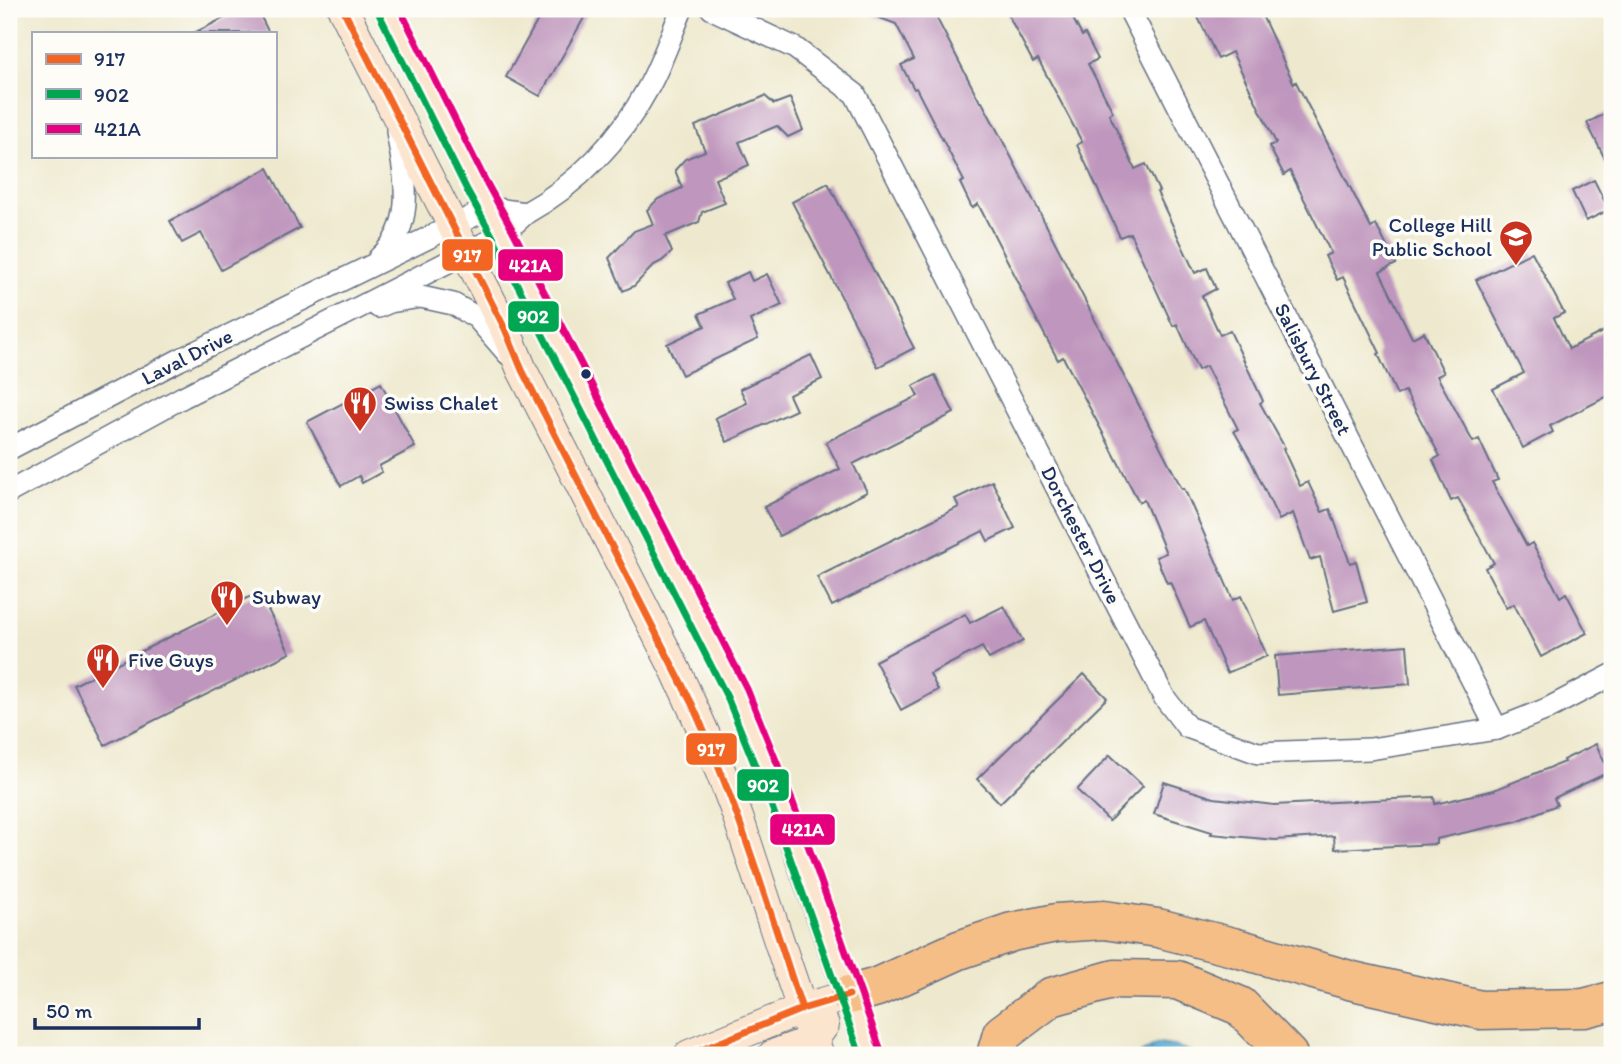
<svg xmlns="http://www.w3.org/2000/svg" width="1621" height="1064" font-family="Itim,sans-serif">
	<rect width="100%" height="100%" fill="#fdfcf7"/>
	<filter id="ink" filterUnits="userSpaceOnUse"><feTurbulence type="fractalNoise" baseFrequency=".0143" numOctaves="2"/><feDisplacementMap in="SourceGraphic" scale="14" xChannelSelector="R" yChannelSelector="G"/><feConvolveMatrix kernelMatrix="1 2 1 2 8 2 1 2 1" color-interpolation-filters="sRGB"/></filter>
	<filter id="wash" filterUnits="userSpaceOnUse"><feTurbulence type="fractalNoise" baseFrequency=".00686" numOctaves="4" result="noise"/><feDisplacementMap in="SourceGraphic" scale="28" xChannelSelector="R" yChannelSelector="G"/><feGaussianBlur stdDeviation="1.57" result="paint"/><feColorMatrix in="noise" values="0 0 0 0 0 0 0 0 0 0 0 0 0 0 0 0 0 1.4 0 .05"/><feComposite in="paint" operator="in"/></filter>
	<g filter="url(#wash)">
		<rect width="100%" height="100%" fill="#eee9ce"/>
		<path fill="#5db5db" stroke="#3c729c" stroke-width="2" d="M1158,1044L1177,1047L1198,1055H1139Z"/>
		<g id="blocks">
			<g fill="#bf96bd">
				<path d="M242,9H257L269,33H194Z"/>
				<path d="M544,9H589L540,96L506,77Z"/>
				<path d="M859,9H932L980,102H982L1006,147L1182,489L1184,488L1233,600L1241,596L1267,656L1227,673L1204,621L1190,627L1170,582L1167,583L1156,557L1166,553L1144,500L1139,502L1063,357L1058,360L1020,288L1021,287L978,204L972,208L960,183L964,181L916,88L914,89L901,65L914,59L896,24L859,10Z"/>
				<path d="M1005,9H1068L1082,36L1085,34L1098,59L1088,64L1113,112L1109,114L1135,169L1146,164L1159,191L1157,192L1195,273L1207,268L1216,289L1202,296L1220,335L1230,331L1263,401L1260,403L1285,448L1283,449L1300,486L1308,482L1322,512L1330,509L1350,563L1356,561L1367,602L1334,611L1320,557L1310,560L1293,513L1279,520L1252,463L1234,431L1238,429L1206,366L1198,370L1177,324L1173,326L1130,233L1120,237L1077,145L1082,142L1038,59L1033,62Z"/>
				<path d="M1194,9H1259L1294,84L1296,82L1371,228L1376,225L1396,264L1380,272L1412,338L1424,332L1444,373L1437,376L1473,442L1479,439L1498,480L1492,482L1527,546L1532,543L1560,597L1566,593L1587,633L1541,657L1514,604L1506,608L1485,568L1494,563L1458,498L1451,501L1433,460L1440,456L1405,391L1397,395L1378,354L1380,353L1343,277L1337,280L1325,256L1331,253L1290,171L1284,175L1269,146L1276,143L1232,52L1218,59Z"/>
				<path d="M765,96L774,104L790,98L803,130L788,137L777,126L739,142L749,165L715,179L725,203L702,212L699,222L665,236L672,252L662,261L654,265L634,286L623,291L609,258L634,231L653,224L647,210L658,199L682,188L675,170L685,159L705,151L695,126Z"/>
				<path d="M1612,110V173L1587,123Z"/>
				<path d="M268,168L300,228L221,270L201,233L182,243L170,221Z"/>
				<path d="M1594,180L1609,210L1586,221L1572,191Z"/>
				<path d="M828,183L914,348L878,367L792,202Z"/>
				<path d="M1532,252L1564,313L1554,318L1569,349L1612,327V394L1550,426L1553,432L1523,448L1493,389L1524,373L1476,280Z"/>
				<path d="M748,272L752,281L767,274L782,305L750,320L758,339L682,375L667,344L705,326L699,314L733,299L725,283Z"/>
				<path d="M811,355L822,379L789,395L796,410L727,442L715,418L747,403L740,389Z"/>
				<path d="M935,375L954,413L853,464L867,492L779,536L764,507L840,469L826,442L918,396L913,386Z"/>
				<path d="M381,383L415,447L379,466L382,472L362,483L359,476L341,486L307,422Z"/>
				<path d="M992,481L1015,528L988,541L983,531L832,606L817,577L959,507L955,499Z"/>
				<path d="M259,592L290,653L105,745L74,685Z"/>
				<path d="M1004,606L1023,641L989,659L982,647L930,674L938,690L901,710L875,661L965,614L970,623Z"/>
				<path d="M1407,645L1410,684L1278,695L1275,656Z"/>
				<path d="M1084,674L1107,698L1000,803L977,779Z"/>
				<path d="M1596,744L1609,772L1554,798L1557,805L1517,821L1436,839V844L1335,849L1334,836L1275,840L1211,834L1212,832L1154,814L1164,782L1214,798L1274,805L1434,797L1435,804L1494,790L1564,762L1563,760Z"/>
				<path d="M1110,755L1143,786L1109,821L1077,790Z"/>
			</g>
		</g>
	</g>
	<g filter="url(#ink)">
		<use href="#blocks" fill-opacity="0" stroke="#657085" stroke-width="2"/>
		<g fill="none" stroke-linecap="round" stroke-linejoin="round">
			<g stroke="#657085" stroke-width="24">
				<g id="minor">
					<path d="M712,9L795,48L855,94L1164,697L1187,727L1258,753L1370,749L1497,729L1547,709L1612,675"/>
					<path d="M1129,9L1497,729"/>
					<path d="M526,213C577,185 620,140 648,88C662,63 671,35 682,9"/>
					<path d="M379,258C418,224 404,175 397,131"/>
					<path d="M378,307L390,302L421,297L453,304L476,317L508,354"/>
					<path d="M9,449L179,360L489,208L526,213L503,234L183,397L9,492"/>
				</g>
			</g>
			<g stroke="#657085" stroke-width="32">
				<g id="secondary">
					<path d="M343,9L505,329L522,370L676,671C699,721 722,771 740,823C766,901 790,979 819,1055"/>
					<path d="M388,9L476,185L503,234L737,693L782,803L800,857L871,1055"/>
					<path d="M689,1055L802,1009L849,995"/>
					<path d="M773,1055L813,1040L824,1025"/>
				</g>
			</g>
			<g stroke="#657085" stroke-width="41">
				<g id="motorway">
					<path d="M849,995L877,987L959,950L1012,932L1056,923L1104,920L1158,928L1233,947L1353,981L1481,1010L1584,1008L1612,1001"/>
					<path d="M996,1055L1002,1034L1051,997L1115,979L1177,980L1240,1006L1288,1055"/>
				</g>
			</g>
			<use href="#minor" stroke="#fff" stroke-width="21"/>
			<use href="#secondary" stroke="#fbe5cf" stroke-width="30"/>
			<use href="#motorway" stroke="#f6be87" stroke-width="38"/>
			<g stroke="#fdfcf7" stroke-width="12">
				<g id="bus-1">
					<path d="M343,9L505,329L522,370L692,704C737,803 768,906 802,1009"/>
					<path d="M689,1055L802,1009L849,995"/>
				</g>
			</g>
			<g stroke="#fdfcf7" stroke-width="12">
				<path id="bus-2" d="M379,14L467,190L494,239L727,697L772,807L860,1055"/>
			</g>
			<g stroke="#fdfcf7" stroke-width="12">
				<path id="bus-3" d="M400,9L485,180L512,229L747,689L792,800L881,1051"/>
			</g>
			<use href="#bus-1" stroke="#f26522" stroke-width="7"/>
			<use href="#bus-2" stroke="#00a651" stroke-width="7"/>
			<use href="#bus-3" stroke="#e5007d" stroke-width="7"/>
		</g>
	</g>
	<defs>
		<g id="school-pin" transform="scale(1.75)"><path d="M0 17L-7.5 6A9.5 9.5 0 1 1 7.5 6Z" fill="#c8321e" stroke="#fdfcf7"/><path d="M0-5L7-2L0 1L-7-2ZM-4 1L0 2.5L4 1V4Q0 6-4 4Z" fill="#fff"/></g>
		<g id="restaurant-pin" transform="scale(1.75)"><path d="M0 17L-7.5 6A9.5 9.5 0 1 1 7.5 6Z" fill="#c8321e" stroke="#fdfcf7"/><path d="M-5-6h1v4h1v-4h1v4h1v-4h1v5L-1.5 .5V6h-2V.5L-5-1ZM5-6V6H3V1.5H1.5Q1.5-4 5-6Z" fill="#fff"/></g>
	</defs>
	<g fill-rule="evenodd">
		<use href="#school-pin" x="1516" y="237"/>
		<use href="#restaurant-pin" x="360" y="403"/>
		<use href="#restaurant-pin" x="227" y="597"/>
		<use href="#restaurant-pin" x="103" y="660"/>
	</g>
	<circle fill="#1b2f5e" stroke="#fdfcf7" stroke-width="2.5" cx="586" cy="374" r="6"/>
	<g text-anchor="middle" stroke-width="7" stroke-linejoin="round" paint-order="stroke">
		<g font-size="21" fill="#1b2f5e" stroke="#fdfcf7" text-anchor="start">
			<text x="1492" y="232" text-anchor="end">College Hill<tspan x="1492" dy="24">Public School</tspan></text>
			<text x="384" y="410">Swiss Chalet</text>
			<text x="252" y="604">Subway</text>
			<text x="128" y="667">Five Guys</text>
		</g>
		<g font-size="21" fill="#1b2f5e" stroke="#fdfcf7">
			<text transform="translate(187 357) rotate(-27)" y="7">Laval Drive</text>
			<text transform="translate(1313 369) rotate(63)" y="7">Salisbury Street</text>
			<text transform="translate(1081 535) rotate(63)" y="7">Dorchester Drive</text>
		</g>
	</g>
	<g stroke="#fdfcf7" stroke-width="2.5">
		<rect x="441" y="238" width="53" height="34" rx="7" fill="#f26522"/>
		<rect x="497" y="248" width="67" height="34" rx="7" fill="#e5007d"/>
		<rect x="507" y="300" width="53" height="33" rx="7" fill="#00a651"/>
		<rect x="685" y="732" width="53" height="34" rx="7" fill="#f26522"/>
		<rect x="736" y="768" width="54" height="34" rx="7" fill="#00a651"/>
		<rect x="769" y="813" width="67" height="33" rx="7" fill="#e5007d"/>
	</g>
	<g font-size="19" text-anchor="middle" font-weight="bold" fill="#fff">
		<text x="467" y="262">917</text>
		<text x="530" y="272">421A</text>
		<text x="533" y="323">902</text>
		<text x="711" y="756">917</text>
		<text x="763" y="792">902</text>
		<text x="803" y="836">421A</text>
	</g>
	<rect width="1621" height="1064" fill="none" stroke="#fdfcf7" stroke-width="35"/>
	<rect x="32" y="32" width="245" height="126" fill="#fdfcf7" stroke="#a3aaba" stroke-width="2"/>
	<rect x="46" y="54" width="35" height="10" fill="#f26522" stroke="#a3aaba" stroke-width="2"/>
	<text x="94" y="66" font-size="21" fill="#1b2f5e">917</text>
	<rect x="46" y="89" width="35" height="10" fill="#00a651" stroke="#a3aaba" stroke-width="2"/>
	<text x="94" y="102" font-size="21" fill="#1b2f5e">902</text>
	<rect x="46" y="124" width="35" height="10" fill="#e5007d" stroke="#a3aaba" stroke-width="2"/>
	<text x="94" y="136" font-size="21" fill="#1b2f5e">421A</text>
	<path d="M35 1018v10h164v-10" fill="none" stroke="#1b2f5e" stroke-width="3.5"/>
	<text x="46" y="1018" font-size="21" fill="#1b2f5e" stroke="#fdfcf7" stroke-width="5" paint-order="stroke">50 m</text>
</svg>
